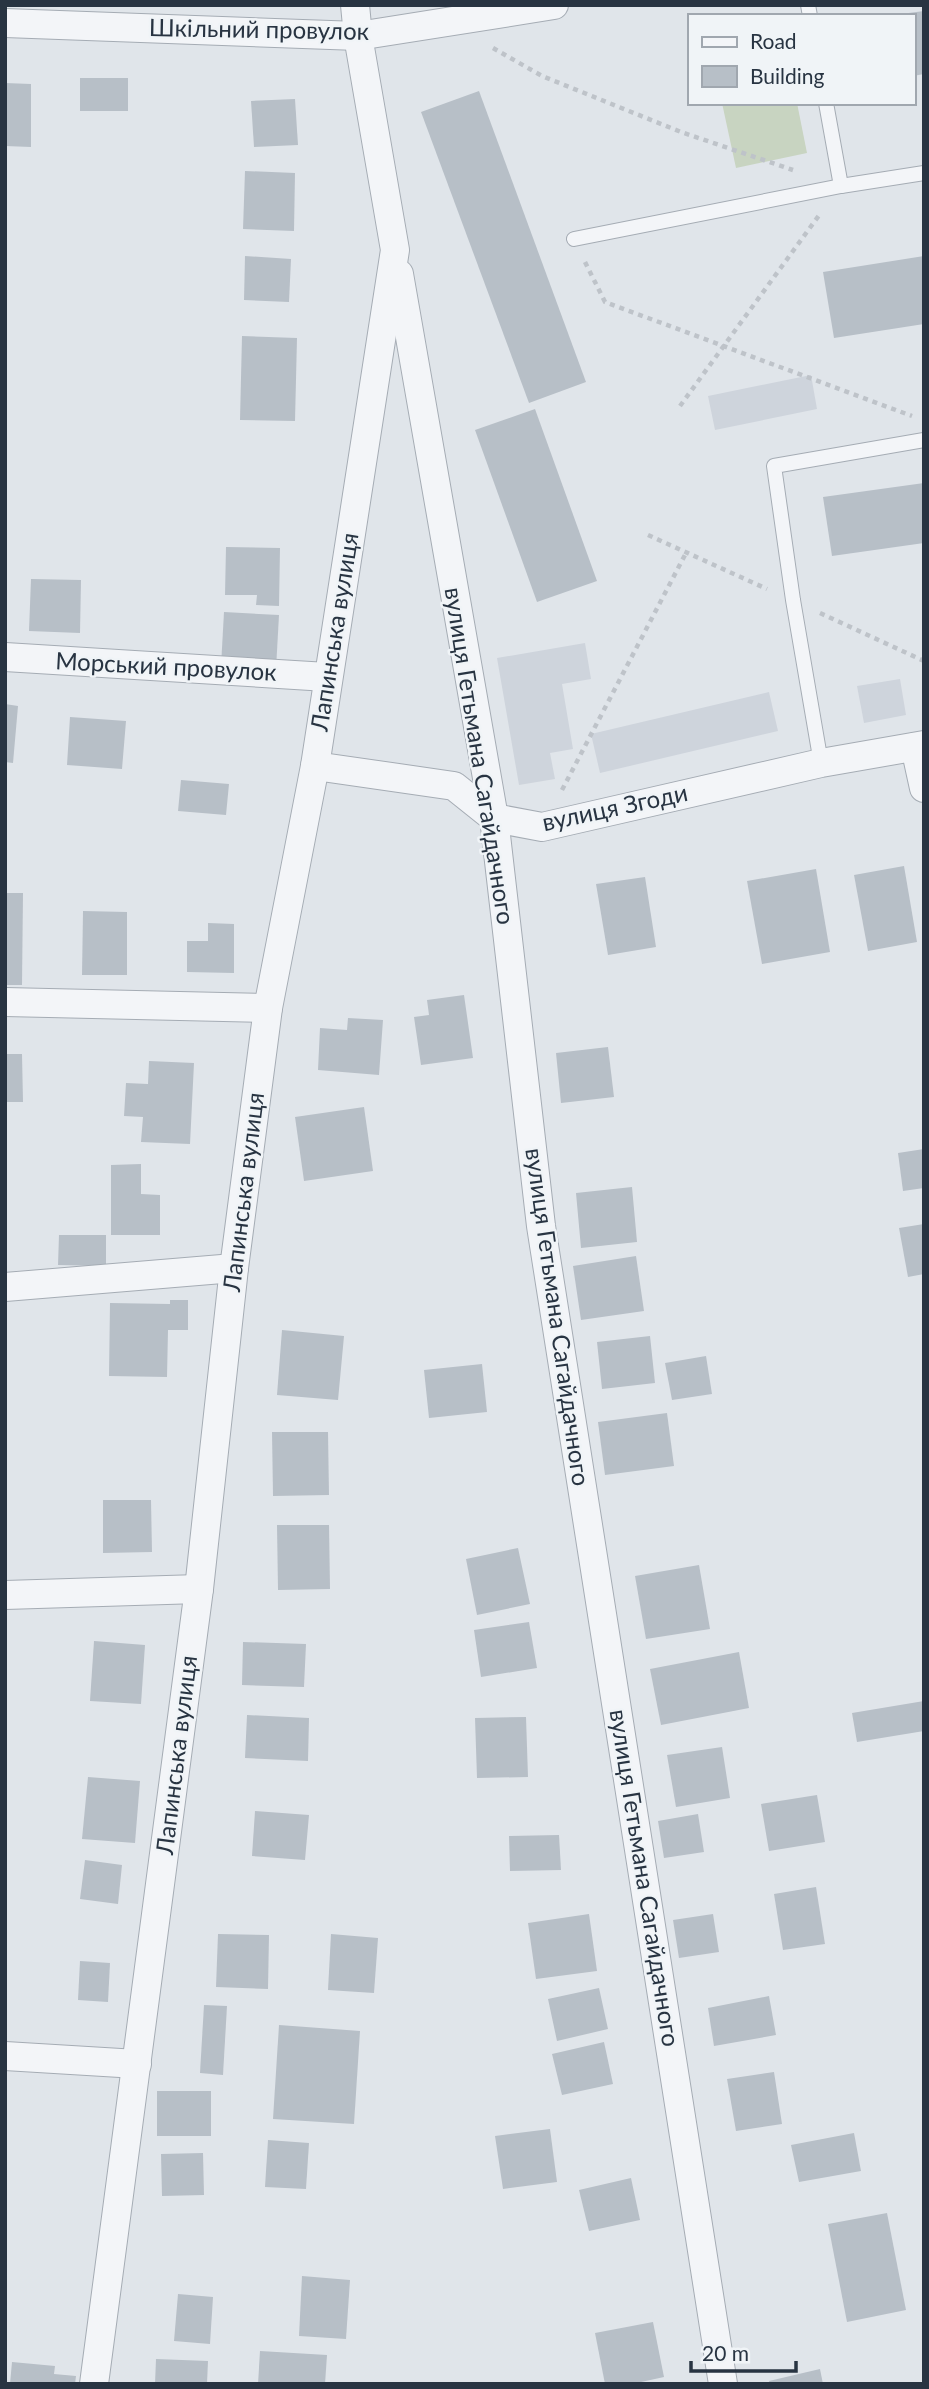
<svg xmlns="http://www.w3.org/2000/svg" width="929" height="2389" font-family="Lato,sans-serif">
	<rect width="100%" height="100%" fill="#e0e5ea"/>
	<g fill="#ced4dc">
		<path d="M811,375L817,409L715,430L708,396Z"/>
		<path d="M585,643L591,679L562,684L573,749L550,753L555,779L519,785L497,658Z"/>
		<path d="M900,679L906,715L864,723L857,686Z"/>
		<path d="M769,692L778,731L600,773L591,734Z"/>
	</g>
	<path fill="#c8d4c1" d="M722,103H797L807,153L736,168Z"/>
	<g fill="#b7bfc7">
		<path d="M924,11V74L913,76V16L901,14Z"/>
		<rect x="80" y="78" width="48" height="33"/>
		<path d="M5,83L31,84V147L5,146Z"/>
		<path d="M479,91L586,382L529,403L421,112Z"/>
		<path d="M295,99L298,145L254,147L251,101Z"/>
		<path d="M245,171L295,173L294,231L243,229Z"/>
		<path d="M245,256L291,259L289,302L244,300Z"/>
		<path d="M924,256V324L834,338L823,272Z"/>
		<path d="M242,336L297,338L295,421L240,420Z"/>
		<path d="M535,409L597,581L537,602L475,430Z"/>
		<path d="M924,483V543L832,556L823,497Z"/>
		<path d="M226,547L280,548L279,606L256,605L257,595H225Z"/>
		<path d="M31,579L81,580L80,633L29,631Z"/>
		<path d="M224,612L279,615L276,669L221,666Z"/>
		<path d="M5,704L18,706L13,763L5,762Z"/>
		<path d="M70,717L126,721L122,769L67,765Z"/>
		<path d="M181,780L229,784L226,815L178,811Z"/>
		<path d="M904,866L917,942L868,951L854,875Z"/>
		<path d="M816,869L830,952L762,964L747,881Z"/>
		<path d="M645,877L656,947L608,955L596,884Z"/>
		<path d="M5,893H23L22,985H5Z"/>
		<path d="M83,911L127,912V975H82Z"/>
		<path d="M208,923L234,924V973L187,972V941H208Z"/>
		<path d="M464,995L473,1058L421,1065L414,1017L429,1015L427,1000Z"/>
		<path d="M348,1018L383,1020L379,1075L318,1070L320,1028L347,1030Z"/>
		<path d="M608,1047L614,1097L561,1103L556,1053Z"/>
		<path d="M5,1054H22L23,1102H5Z"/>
		<path d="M149,1061L194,1063L190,1144L141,1142L143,1117L124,1116L126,1083L148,1084Z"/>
		<path d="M364,1107L373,1171L304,1181L295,1117Z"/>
		<path d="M924,1149V1188L903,1191L898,1153Z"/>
		<path d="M141,1164V1194L160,1195V1235H111V1165Z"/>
		<path d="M632,1187L637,1242L581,1248L576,1193Z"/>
		<path d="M924,1224V1274L908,1277L899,1228Z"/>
		<path d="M59,1235H106V1266L58,1265Z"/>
		<path d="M636,1256L644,1311L581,1320L573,1266Z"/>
		<path d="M170,1300H188V1330H168L167,1377L109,1376L110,1303L170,1304Z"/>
		<path d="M282,1330L344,1336L338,1400L277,1395Z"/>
		<path d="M650,1336L655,1383L602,1389L597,1342Z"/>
		<path d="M706,1356L712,1394L672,1400L665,1363Z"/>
		<path d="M482,1364L487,1412L429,1418L424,1370Z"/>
		<path d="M667,1413L674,1466L605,1475L598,1422Z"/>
		<path d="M272,1432H328L329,1495L273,1496Z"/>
		<path d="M103,1500H151L152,1552L103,1553Z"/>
		<path d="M277,1525H329L330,1589L278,1590Z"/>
		<path d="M518,1548L530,1604L477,1615L466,1559Z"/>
		<path d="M699,1565L710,1629L646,1639L635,1576Z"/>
		<path d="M529,1622L537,1668L481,1677L474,1630Z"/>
		<path d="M94,1641L145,1645L141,1704L90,1701Z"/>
		<path d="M243,1642L306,1644L304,1687L242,1685Z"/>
		<path d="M739,1652L749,1708L661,1725L650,1669Z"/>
		<path d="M924,1701V1731L857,1742L852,1713Z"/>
		<path d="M247,1715L309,1718L308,1761L245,1758Z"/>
		<path d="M526,1717L528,1777L477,1778L475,1718Z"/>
		<path d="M722,1747L730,1798L676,1807L667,1755Z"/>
		<path d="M88,1777L140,1781L135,1843L82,1839Z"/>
		<path d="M817,1795L825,1842L769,1851L761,1804Z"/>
		<path d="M255,1811L309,1815L305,1860L252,1856Z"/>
		<path d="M698,1814L704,1852L664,1858L658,1821Z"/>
		<path d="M559,1835L561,1870L510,1871L509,1836Z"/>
		<path d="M85,1860L122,1865L118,1904L80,1899Z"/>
		<path d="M816,1887L825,1944L783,1950L774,1894Z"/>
		<path d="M589,1914L597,1971L536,1979L528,1923Z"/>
		<path d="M713,1914L719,1952L679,1958L673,1920Z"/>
		<path d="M218,1934L269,1935L268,1989L216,1987Z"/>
		<path d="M331,1934L378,1938L374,1993L328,1990Z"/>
		<path d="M80,1961L110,1963L108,2002L78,2000Z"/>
		<path d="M599,1988L608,2029L557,2041L548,1999Z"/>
		<path d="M769,1996L776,2035L714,2046L708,2008Z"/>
		<path d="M204,2005L227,2006L223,2075L200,2073Z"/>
		<path d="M279,2025L360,2031L354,2124L273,2119Z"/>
		<path d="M604,2042L613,2084L562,2095L552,2054Z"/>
		<path d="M774,2072L782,2124L736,2131L727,2079Z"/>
		<rect x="157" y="2091" width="54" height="45"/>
		<path d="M550,2129L557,2182L503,2189L495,2136Z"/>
		<path d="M854,2133L861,2171L799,2182L791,2145Z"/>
		<path d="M268,2140L309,2143L306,2189L265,2187Z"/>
		<path d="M203,2153L204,2195L162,2196L161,2154Z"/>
		<path d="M631,2178L640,2220L589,2231L579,2190Z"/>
		<path d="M887,2213L906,2310L847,2322L828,2224Z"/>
		<path d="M302,2276L350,2280L346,2339L299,2336Z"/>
		<path d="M178,2294L213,2297L210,2344L174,2341Z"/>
		<path d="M653,2322L664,2377L632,2384H605L595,2333Z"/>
		<path d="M260,2351L327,2355L325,2384H258Z"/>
		<path d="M156,2359L208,2361L207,2384H155Z"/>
		<path d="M12,2362L55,2366L54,2374L76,2376L75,2384H10Z"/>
		<path d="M820,2369L823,2384H770L769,2381Z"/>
	</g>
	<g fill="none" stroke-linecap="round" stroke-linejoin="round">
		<g stroke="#a5acb4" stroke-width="16">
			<g id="lane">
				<path d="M808,5L810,16"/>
				<path d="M826,103L841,186"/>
				<path d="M574,239L841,186L924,173"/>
				<path d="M821,763L793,600L774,466L924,440"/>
			</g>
		</g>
		<g stroke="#a5acb4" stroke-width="30">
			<g id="street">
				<path d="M5,23L358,36L554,5"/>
				<path d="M399,274L494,818L541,1226L723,2384"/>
				<path d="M5,657L327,677"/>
				<path d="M915,747L924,788"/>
				<path d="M315,766L454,786L494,818L542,827L821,763L924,745"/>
				<path d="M5,1002L268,1008"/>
				<path d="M5,1287L234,1268"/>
				<path d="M5,1595L199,1589"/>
				<path d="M5,2056L137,2064"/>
				<path d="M94,2384L199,1589L234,1268L268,1008L315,766L395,250L358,36L355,5"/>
			</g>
		</g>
		<g stroke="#bec3c9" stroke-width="4.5" stroke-dasharray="5 5" stroke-linecap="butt">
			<path d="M493,48L542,76L681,132L793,170"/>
			<path d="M585,262L605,302L912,416"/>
			<path d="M680,406L820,214"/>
			<path d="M648,535L767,589"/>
			<path d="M820,613L924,661"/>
			<path d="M562,790L686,553"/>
		</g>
		<use href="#lane" stroke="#f3f5f8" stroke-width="14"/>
		<use href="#street" stroke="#f3f5f8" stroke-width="28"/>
	</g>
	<g text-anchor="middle" stroke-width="5" stroke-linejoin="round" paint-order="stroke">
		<g font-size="24" fill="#283442" stroke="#f0f4f7">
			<text transform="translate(259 30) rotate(1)" y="8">Шкільний провулок</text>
			<text transform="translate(335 632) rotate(-81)" y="8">Лапинська вулиця</text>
			<text transform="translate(166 667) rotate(3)" y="8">Морський провулок</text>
			<text transform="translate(479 756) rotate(81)" y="8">вулиця Гетьмана Сагайдачного</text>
			<text transform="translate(615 808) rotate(-12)" y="8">вулиця Згоди</text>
			<text transform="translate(244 1192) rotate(-83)" y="8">Лапинська вулиця</text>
			<text transform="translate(557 1317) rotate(82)" y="8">вулиця Гетьмана Сагайдачного</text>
			<text transform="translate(177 1755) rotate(-83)" y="8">Лапинська вулиця</text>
			<text transform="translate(644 1878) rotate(81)" y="8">вулиця Гетьмана Сагайдачного</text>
		</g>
	</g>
	<rect width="929" height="2389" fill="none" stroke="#283442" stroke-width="14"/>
	<rect x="688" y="14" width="228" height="91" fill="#f0f4f7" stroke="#a0a7af" stroke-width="2"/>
	<rect x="702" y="37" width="35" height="10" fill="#f3f5f8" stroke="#a0a7af" stroke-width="2"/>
	<text x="750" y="49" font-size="21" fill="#283442">Road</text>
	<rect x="702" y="66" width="35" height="21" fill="#b7bfc7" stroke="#a0a7af" stroke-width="2"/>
	<text x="750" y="84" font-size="21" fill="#283442">Building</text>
	<path d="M691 2361v10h105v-10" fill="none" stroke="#283442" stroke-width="3.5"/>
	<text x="702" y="2361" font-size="21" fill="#283442" stroke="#f0f4f7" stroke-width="5" paint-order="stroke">20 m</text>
</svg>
